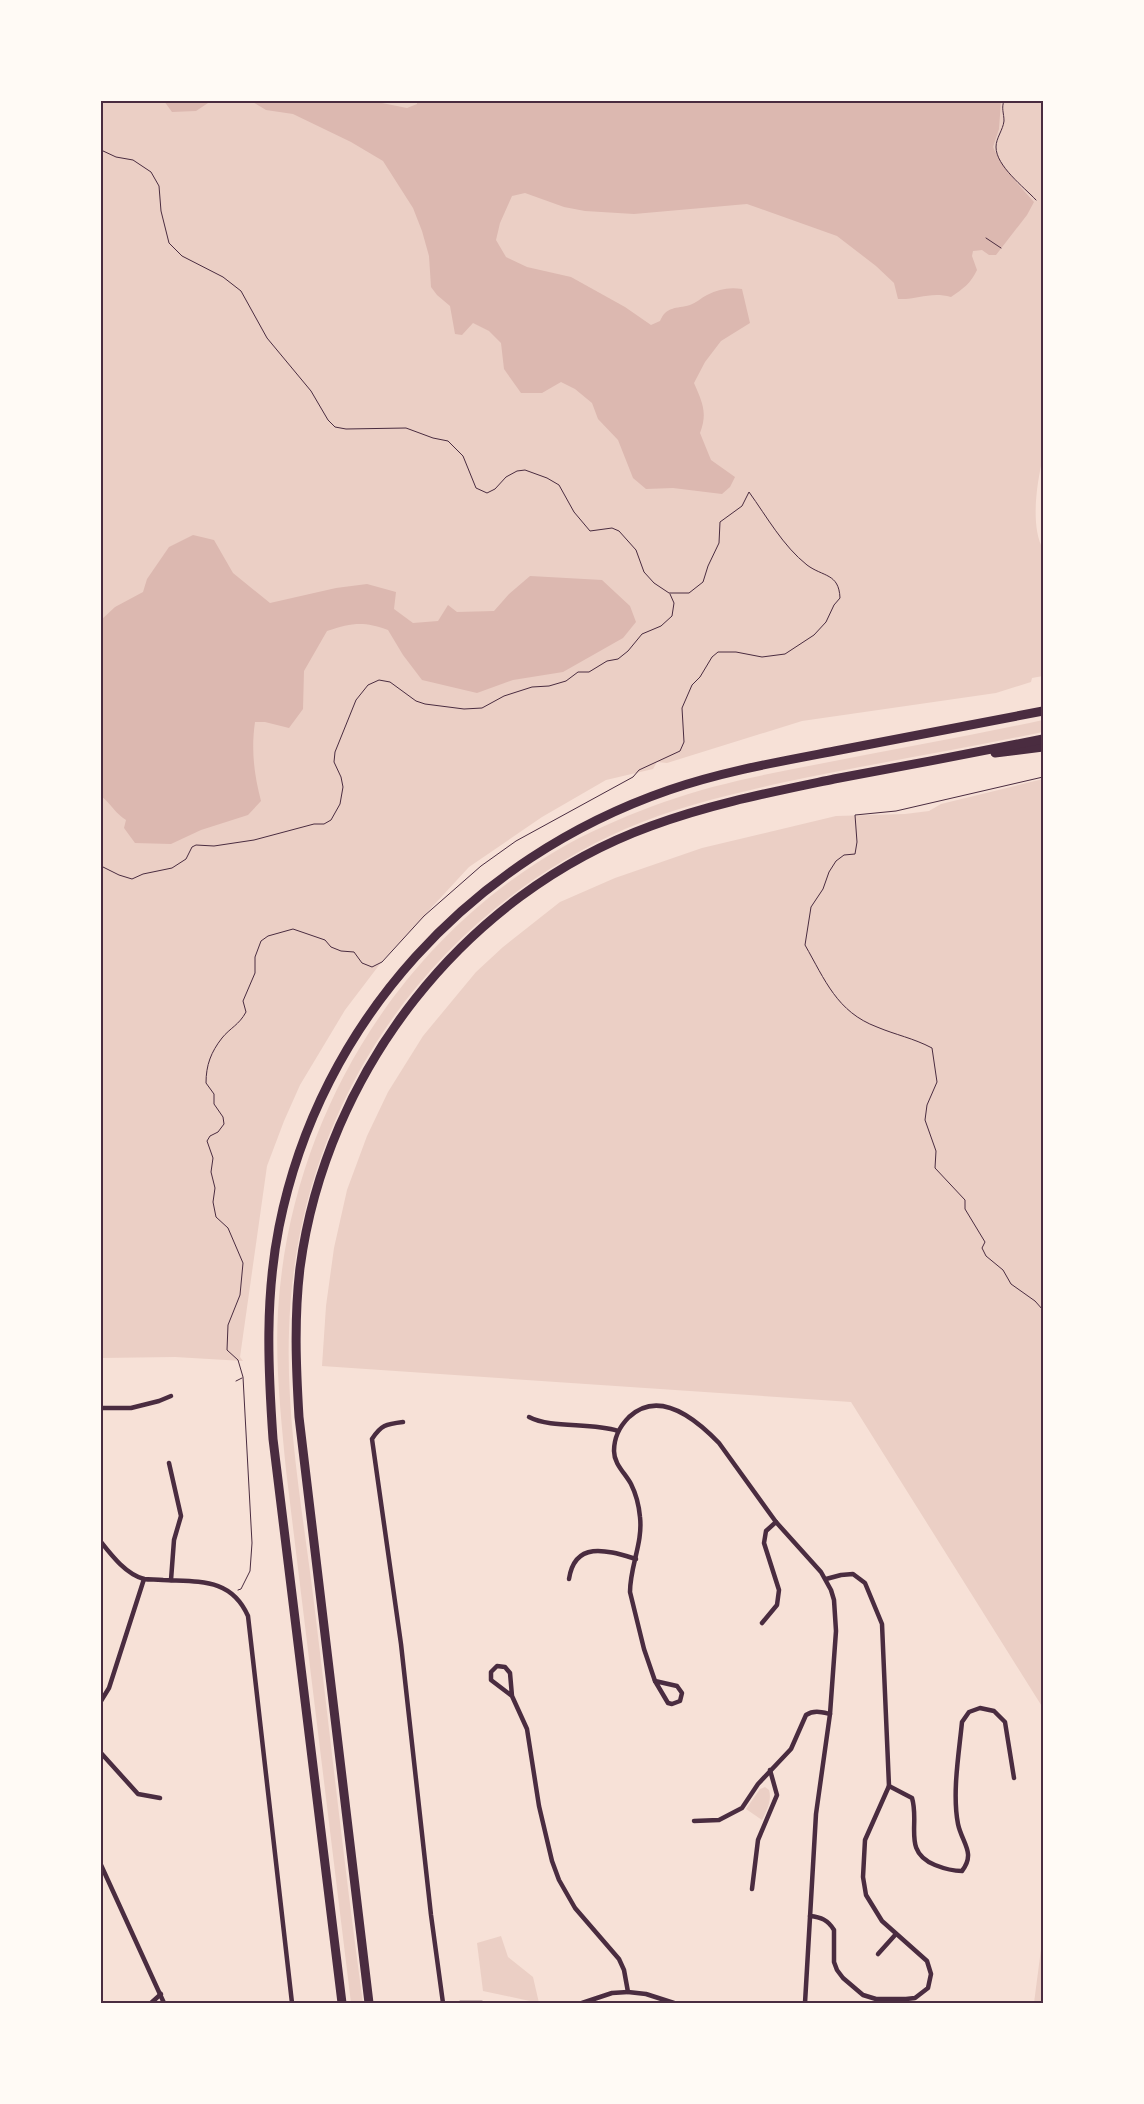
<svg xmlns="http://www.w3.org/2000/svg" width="1144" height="2104" font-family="Overpass,sans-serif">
	<rect width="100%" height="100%" fill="#f7e1d7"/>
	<g fill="#ebcfc5">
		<path d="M101,101H1043V457C1037,482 1030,526 1043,549V676L1032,678L1031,682L996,693L802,721L667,763L657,762L653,769L606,780L542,817L469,867L383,960L345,1010L300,1085L284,1121L267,1166L240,1357L243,1361L175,1357L101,1358Z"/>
		<path d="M1043,720V732C957,750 870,764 785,782C731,794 676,807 625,829C423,918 295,1112 289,1332C286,1425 304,1519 315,1611C331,1742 345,1873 363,2003H351L286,1470C281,1417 275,1364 278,1311C290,1118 399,938 568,844C599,827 631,814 664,802C714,784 767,774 819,764C894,749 969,736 1043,720Z"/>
		<path d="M1043,779V1708L851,1402L322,1366L326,1306L334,1248L347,1190L367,1136L388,1092L423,1036L476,972L503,947L560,902L615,878L702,848L836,816L905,814L929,811L941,804Z"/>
		<path d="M765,1787L769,1790C772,1800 767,1810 762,1820L746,1809L760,1789Z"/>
		<path d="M1043,1934V2003H1034Z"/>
		<path d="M501,1936L508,1957L533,1977L539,2003L483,1991L477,1943Z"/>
	</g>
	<g fill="#dcb8b0">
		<path d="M164,101H211L196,111L172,112Z"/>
		<path d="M251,101H372L407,108L417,104V101H1001L999,129L993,147C1002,168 1019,185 1034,202L1027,215L996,255H989L982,250L973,251L972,256L977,270C971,283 963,289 951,297C930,291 918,300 898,299L894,283L876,266L837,236L747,204L634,214L585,211L564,207L525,193L512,196L500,223L496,240L506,257L527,267L571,277L625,307L651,325L660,321C666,306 676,309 690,305C696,303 701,298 707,295C719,289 729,287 742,289L750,323L721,341L705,362L694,383C702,402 708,412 700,433L711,460L735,477L730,487L722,494L673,488L646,489L633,478L618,440L598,419L592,403L575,389L561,382L542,393H521L504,369L501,343L489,331L473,323L462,335L455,334L450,306L437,295L431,287L429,256L422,231L413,208L383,161L351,142L293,114L266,110Z"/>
		<path d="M193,535L214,540L233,573L270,603L336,588L367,584L396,592L394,609L413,623L438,621L448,605L457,612L494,611L509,594L530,576L602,580L630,606L636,622L623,638L563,672L513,680L477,693L422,680L403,655L388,630C363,621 352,623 327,631L304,671L303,709L289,728L265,722H255C251,750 254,774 261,801L248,815L201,830L171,844L135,843L124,828L126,820C116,814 111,804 101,796V620L115,607L143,592L147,579L169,547Z"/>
	</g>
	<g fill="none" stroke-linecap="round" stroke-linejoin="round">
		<g stroke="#4a2c40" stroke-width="1">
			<path d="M1004,101C1001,108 1004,113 1004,121C1003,130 996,138 996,147C996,166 1024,187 1036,200"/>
			<path d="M101,150L116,157L133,160L151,172L159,186L161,211L169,243L182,256L223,277L241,291L267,338L311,391L328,420L335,427L346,429L406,428L433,438L448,441L463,456L476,488L487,493L495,489L506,477L517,471L525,470L547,478L559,485L574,512L590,531L612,528L619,531L636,550L644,572L654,583L669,593H689L703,582L708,566L719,543L720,522L742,506L749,492C767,517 783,546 807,565C823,577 839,573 840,598L834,605L826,622L814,635L785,654L762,657L736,652H718L712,657L700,677L692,685L682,708L684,742L680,751L639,770L633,777L516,841L481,866L424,916L382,962L372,967L362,963L354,952L341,951L331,947L325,940L293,929L268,936L261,941L255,957V973L243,1001L246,1012C239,1025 230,1028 222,1038C211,1052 206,1065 206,1083L214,1094V1104L223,1117L224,1124L218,1132L210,1136L207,1141L213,1158L211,1172L215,1188L213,1202L216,1217L228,1228L243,1263L240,1295L228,1325L227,1350L238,1360L243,1377L252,1543L250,1571L241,1589L238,1590"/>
			<path d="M986,238L1001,248"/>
			<path d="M1043,777L896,811L855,815L857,842L855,854L844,855L836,861L829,872L823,889L811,907L805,945C825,980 837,1012 877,1027C896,1035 913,1038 932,1048L937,1082L927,1105L925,1120L936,1151L935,1168L965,1200V1209L985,1242L982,1248L986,1256L1003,1270L1011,1284L1035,1301L1043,1310"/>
			<path d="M101,866L119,875L132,879L143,874L172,868L186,859L192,847L196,845L214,846L254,840L314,824H324L331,820L340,804L343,787L341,777L334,762L335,752L356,700L368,685L379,680L390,682L416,701L425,704L464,709L482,708L504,696L532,687L549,686L566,681L578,672H589L607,661L618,659L628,651L642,634L661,626L672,616L674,603L670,594"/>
			<path d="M236,1381L242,1378"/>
		</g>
		<g stroke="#4a2c40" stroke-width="4.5">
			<path d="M101,1408H131L159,1401L171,1396"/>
			<path d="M529,1417C552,1429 590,1422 618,1431"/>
			<path d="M403,1422C386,1424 381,1425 372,1439L401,1644L431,1915L443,2003"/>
			<path d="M169,1463L181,1516L174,1540L171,1580"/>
			<path d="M101,1542C112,1556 126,1574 144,1579C150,1580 157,1579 163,1580C200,1582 231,1578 248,1616L292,2003"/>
			<path d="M569,1579C575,1539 609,1551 636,1559"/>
			<path d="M762,1623L777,1605L779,1590L764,1543L766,1531L776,1522"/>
			<path d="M655,1681L644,1649L630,1592C630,1566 643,1543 640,1517C639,1506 636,1494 631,1484C625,1473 614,1464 614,1451C614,1438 620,1426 629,1417C660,1388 697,1420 719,1443L776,1522L821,1572L831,1590L834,1600L836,1631L830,1714L816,1814L805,2003"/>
			<path d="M655,1681L677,1686L682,1693L680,1701L672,1704L668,1703Z"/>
			<path d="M512,1696L491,1680V1672L497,1666L505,1667L510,1673L512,1696L527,1729L539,1806L552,1861L559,1880L575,1908L619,1959L624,1970L628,1992L646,1994L674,2003"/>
			<path d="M101,1701L109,1688L144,1579"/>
			<path d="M101,1753L138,1794L160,1798"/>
			<path d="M889,1786L912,1798C920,1824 902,1852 935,1865C945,1869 952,1871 962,1871C976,1853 962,1843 958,1824C952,1793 959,1753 962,1722L969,1712L980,1708L994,1711L1005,1722L1014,1778"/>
			<path d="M694,1821L719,1820L742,1808L758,1784L791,1749L806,1715C814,1710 821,1712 830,1714"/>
			<path d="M101,1865L164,2003"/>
			<path d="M752,1889L758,1840L777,1795L770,1770"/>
			<path d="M810,1916C821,1917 828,1920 834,1930V1962L837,1970L843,1978L863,1995L876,1999H906L915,1998L928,1988L931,1974L927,1961L882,1921L866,1895L863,1877L865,1840L889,1786L882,1624L865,1583L853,1574L841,1575L826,1579"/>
			<path d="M878,1954L896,1934"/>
			<path d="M151,2003L161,1994"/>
			<path d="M460,2003H482"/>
			<path d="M582,2003L612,1993L628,1992"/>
		</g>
		<g stroke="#4a2c40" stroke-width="9">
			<path d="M995,753L1043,747"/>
			<path d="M342,2003L273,1439C268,1367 265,1298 279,1227C320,1021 472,858 669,790C724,771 783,761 840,750C908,737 975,724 1043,711"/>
			<path d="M369,2003L299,1417C296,1367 294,1318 300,1268C326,1072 464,894 651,826C710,804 772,792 834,779C904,766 973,753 1043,739"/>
		</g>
	</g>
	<rect width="1144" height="2104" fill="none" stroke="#fffaf5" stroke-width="205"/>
	<rect x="102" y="102" width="940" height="1900" fill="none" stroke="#4a2c40" stroke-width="2"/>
</svg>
